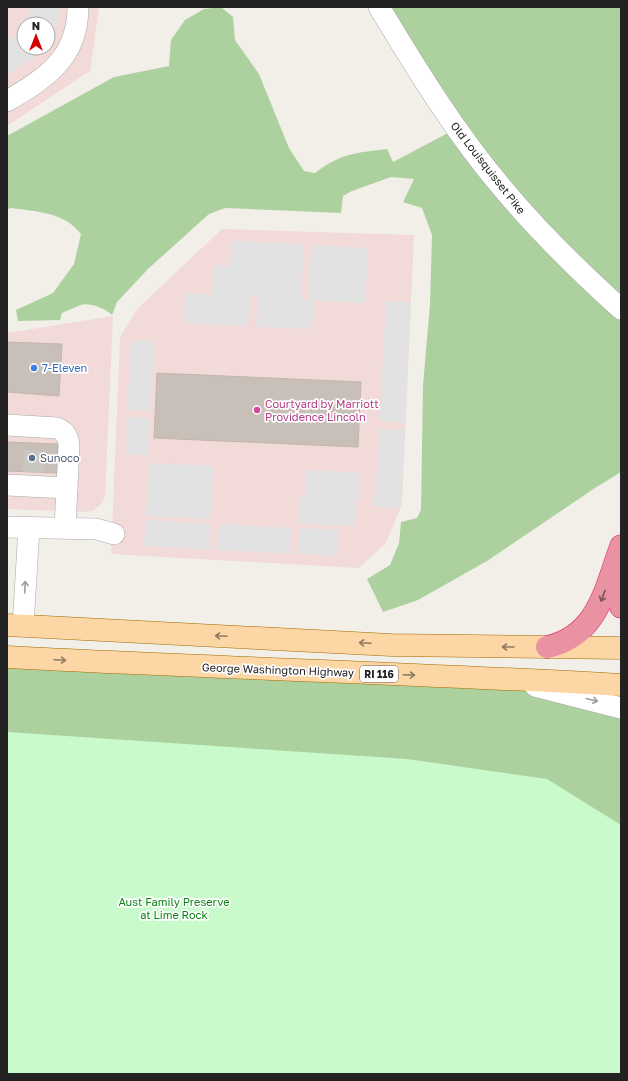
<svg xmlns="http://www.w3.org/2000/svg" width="628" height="1081" font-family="'Golos Text',sans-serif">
	<rect width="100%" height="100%" fill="#f2efe9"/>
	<g fill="#f2dad9" fill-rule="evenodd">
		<path d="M7,7H99L90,71L7,126ZM24,24H48V48H24Z"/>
		<path d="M222,229L414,235L402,504L386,543L359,568L111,554L120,337L137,309Z"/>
		<path d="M113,316L105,496L101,504L92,511L83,512L7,509V333Z"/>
	</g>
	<g fill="#add19e">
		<path d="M221,7L233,17L235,40L259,74L289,148L304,171L315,173C341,153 355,153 387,149L393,162L448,133L376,7H621V472L595,488L487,561L418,600L383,612L367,579L390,565L399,543L401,522L417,518L421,510L423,385L430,304L432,235L422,208L403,202L414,179L391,177L352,191L343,196L341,213L225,208L209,214L148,269L117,302L112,315C106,309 90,302 81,305C75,307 69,310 62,313L60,320L18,321L16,310L53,293L74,264L81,234C64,212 38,212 12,208L7,209V136L114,77L169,66L171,40L185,20L204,9Z"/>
		<path d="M7,664L538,689L621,711V1074H7Z"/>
	</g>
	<path fill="#c8facc" d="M7,732L407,759L547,779L621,825V1074H7Z"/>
	<g fill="#e2e2e2">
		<path d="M29,7H59V15L57,26L53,38L48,46V24H27L30,12Z"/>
		<path d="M24,30V48H46L41,53L7,75V42Z"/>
		<path d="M232,241L304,244L301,300H309L311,245L368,248L365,303L314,301L312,329L256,327L258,298L250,297L248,326L184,323L185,293L212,295L214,265L230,266Z"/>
		<path d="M386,301L411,302L405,423L380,421L379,429L405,430L401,508L372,506L376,488Z"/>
		<path d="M131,340L154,341L151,411L127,410V417L150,418L149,455L125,454L127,414Z"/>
		<path d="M149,463L214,466L210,519L146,516Z"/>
		<path d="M306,470L361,473L359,500H356L355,526L299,524L300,497H305Z"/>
		<path d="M146,520L210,524L209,549H217L219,524L291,528L290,553H298L299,528L339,530L338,556L144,546Z"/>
	</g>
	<g fill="#c7bfb8" stroke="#c4b6ab">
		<path d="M7,342L62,344L59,396L7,392Z"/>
		<path d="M157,373L361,382L358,447L154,438Z"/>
		<path d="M7,442L58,444L57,473L7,471Z"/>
	</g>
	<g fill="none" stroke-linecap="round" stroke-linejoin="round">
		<path stroke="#c8c6c1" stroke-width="21" stroke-dasharray="21 10" stroke-linecap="butt" d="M33,472L35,443"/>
		<g stroke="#a9a9a9" stroke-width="22">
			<g id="minor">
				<path d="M379,7C417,70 456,134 504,190C540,233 580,272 621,309"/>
				<path d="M7,101C46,78 78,58 78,7"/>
				<path d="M7,425L57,428C65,431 68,436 69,445L65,528"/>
				<path d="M7,485L67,488"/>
				<path d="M7,527L96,529L114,534"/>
				<path d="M23,626L29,528"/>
				<path d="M535,686L621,708"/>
			</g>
		</g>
		<g stroke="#a06b00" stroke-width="23">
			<g id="major">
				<path d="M7,625L391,645L621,648"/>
				<path d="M7,657C212,668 416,673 621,685"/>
			</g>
		</g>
		<g stroke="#dc2a67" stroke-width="23">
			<g id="highway">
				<path d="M620,565L621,607"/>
				<path d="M547,647C598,636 605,589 621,546"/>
			</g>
		</g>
		<use href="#minor" stroke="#fff" stroke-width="21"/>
		<use href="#major" stroke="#fcd6a4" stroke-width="22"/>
		<use href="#highway" stroke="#e892a2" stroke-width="22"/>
	</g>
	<defs><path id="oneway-shaft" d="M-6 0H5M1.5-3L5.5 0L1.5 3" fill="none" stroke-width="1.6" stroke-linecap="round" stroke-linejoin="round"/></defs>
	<g stroke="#9c9c9c">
		<use href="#oneway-shaft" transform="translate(25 587) rotate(-87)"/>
		<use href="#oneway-shaft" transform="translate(592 700) rotate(14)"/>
	</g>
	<use stroke="#7b545c" href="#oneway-shaft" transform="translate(603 596) rotate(110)"/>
	<g stroke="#8f7c63">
		<use href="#oneway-shaft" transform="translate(221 636) rotate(-177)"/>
		<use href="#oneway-shaft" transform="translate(365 643) rotate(-177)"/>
		<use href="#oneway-shaft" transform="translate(508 647) rotate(-180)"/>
		<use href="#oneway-shaft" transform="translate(60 660) rotate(3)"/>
		<use href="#oneway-shaft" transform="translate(409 675) rotate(2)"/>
	</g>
	<circle fill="#3f7fe0" stroke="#fff" stroke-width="1.5" cx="34" cy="368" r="4"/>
	<circle fill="#d1479c" stroke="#fff" stroke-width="1.5" cx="257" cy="410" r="4"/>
	<circle fill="#5c6f8a" stroke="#fff" stroke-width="1.5" cx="32" cy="458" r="4"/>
	<g text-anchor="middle" stroke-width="3.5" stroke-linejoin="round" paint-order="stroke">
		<rect fill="#fff" stroke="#646464" stroke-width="1" x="360" y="666" width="38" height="16" rx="3"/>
		<g font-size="10" font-weight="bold" fill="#222">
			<text x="379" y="678">RI 116</text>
		</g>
		<g font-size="11" fill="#222" stroke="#fff">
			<text transform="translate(488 168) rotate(52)" y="4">Old Louisquisset Pike</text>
			<text transform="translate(278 670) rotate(2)" y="4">George Washington Highway</text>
		</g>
		<g font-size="11" fill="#366cbe" stroke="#fff" text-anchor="start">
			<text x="42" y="372">7-Eleven</text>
		</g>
		<g font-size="11" fill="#b23c85" stroke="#fff" text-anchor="start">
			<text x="265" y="408">Courtyard by Marriott<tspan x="265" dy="13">Providence Lincoln</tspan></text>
		</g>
		<g font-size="11" fill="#4e5e75" stroke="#fff" text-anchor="start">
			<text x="40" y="462">Sunoco</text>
		</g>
		<g font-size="11" fill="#0c8416" stroke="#fff">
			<text x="174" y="906">Aust Family Preserve<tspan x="174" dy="13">at Lime Rock</tspan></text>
		</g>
	</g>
	<rect width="628" height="1081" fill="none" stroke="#222222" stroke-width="16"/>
	<g transform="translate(36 36)"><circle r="19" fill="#ffffff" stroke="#a7a7a7"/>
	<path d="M0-3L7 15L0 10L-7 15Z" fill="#d40000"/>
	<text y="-6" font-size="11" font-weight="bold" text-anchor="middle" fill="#222222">N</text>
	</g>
</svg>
